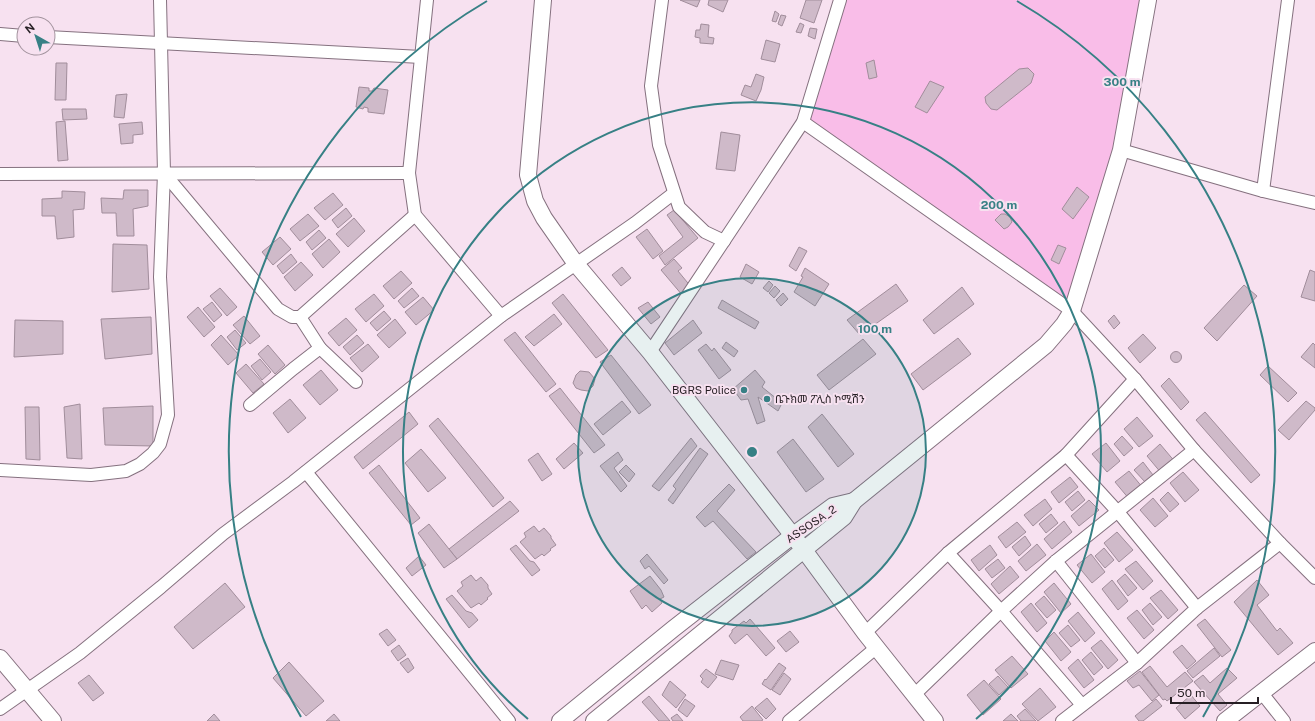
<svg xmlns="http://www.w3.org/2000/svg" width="1315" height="721" font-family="'Public Sans','Noto Sans Ethiopic',sans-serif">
	<rect width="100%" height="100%" fill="#f7e1f0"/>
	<path fill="#f9bde8" d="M842,0H1149L1119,157L1069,310L804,123Z"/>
	<g fill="#cfbac9" stroke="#a18d9b">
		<path d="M680,0H700L697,7Z"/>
		<path d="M709,0H728L723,12L708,5Z"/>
		<path d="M806,0H822L814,23L800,18Z"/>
		<path d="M775,11L779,14L776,22L772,21Z"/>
		<path d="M781,15L786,16L782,26L778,24Z"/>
		<path d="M800,23L804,25L801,33L796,32Z"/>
		<path d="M701,24L709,25L708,37L714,38L713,44L700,43V38L695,37L696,30H700Z"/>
		<path d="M810,28L817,29L815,39L808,36Z"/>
		<path d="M766,40L780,44L775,62L761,59Z"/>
		<path d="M874,60L877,77L869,79L866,63Z"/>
		<path d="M56,63H67L66,100H55Z"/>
		<path d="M1028,68L1034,74L1031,83L997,110L991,109L986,103L985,97L1019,69Z"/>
		<path d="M756,74L764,77L761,90L756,101L741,95L745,85L751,87Z"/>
		<path d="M930,81L944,87L927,113L915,107Z"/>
		<path d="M359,87L369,88V91H372L374,88L388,90L384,114L368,112V108L364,107L363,109L356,107Z"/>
		<path d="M127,94L124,118L114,117L116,95Z"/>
		<path d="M62,109H86L87,119L63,120Z"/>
		<path d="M65,121L68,160L58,161L56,122Z"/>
		<path d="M142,122L143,134L133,135V143L121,144L119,124Z"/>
		<path d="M721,132L740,135L735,171L716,169Z"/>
		<path d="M1077,187L1089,197L1073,219L1062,209Z"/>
		<path d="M124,190H148V206L133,209L134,236H117L116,213H102L101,198L123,199Z"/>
		<path d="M62,191L85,192L84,209L73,210L74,237L57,239L55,216H42V199L62,198Z"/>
		<path d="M333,193L343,205L325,220L314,208Z"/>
		<path d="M346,208L352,216L338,228L332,220Z"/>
		<path d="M674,210L698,238L665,265L659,256L683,237L667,215Z"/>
		<path d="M308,214L319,226L300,241L290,229Z"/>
		<path d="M1001,214H1005L1010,217L1012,222L1008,227L1004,229L995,220Z"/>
		<path d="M354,218L365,231L348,247L336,234Z"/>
		<path d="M647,229L663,251L653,259L636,237Z"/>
		<path d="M319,230L326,238L312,250L306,242Z"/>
		<path d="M280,237L291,249L273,265L262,252Z"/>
		<path d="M329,239L340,252L323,268L312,254Z"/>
		<path d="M113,244L147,245L149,289L112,292Z"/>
		<path d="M1058,245L1066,248L1059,264L1051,260Z"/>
		<path d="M799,247L807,251L796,271L789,266Z"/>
		<path d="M291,254L297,262L283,274L277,266Z"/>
		<path d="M674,259L682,268L678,271L692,288L683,296L661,270Z"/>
		<path d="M301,262L313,275L295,291L284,277Z"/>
		<path d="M746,264L759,272L752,284L740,277Z"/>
		<path d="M622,267L631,278L621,286L612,275Z"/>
		<path d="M805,268L829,284L815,306L794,292L803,277L801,276Z"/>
		<path d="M1310,270L1315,272V301L1301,297Z"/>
		<path d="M401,271L412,283L394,299L383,286Z"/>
		<path d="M769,281L773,285L768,292L763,288Z"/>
		<path d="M896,284L908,301L860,335L847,320Z"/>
		<path d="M1244,285L1257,296L1217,341L1204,328Z"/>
		<path d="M775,286L780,291L774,298L769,293Z"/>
		<path d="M962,287L974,304L934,334L923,320Z"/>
		<path d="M220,288L237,307L227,316L210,296Z"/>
		<path d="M412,288L419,296L404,308L398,301Z"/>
		<path d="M783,293L788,299L781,306L776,300Z"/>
		<path d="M374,294L384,306L366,322L355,309Z"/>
		<path d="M563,294L608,350L596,358L552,303Z"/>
		<path d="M423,297L434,310L416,325L405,312Z"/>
		<path d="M722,300L759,322L755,329L718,308Z"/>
		<path d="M212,302L222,315L214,322L203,309Z"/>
		<path d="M648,302L660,317L651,324L638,308Z"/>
		<path d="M198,307L215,327L204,337L187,317Z"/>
		<path d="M384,311L391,319L377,331L370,323Z"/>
		<path d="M554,314L562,324L534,346L525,337Z"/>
		<path d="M1114,315L1120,323L1114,329L1108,321Z"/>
		<path d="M244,316L260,336L250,344L233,325Z"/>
		<path d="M151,317L152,354L105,359L101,319Z"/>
		<path d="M346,318L357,330L339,346L328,333Z"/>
		<path d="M395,319L406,333L389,348L377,335Z"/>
		<path d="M15,320L63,321V354L14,357Z"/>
		<path d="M693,320L702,333L674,355L665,343Z"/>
		<path d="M235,330L246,343L237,350L227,337Z"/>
		<path d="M515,332L556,384L546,392L504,340Z"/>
		<path d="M1143,334L1156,348L1140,363L1128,348Z"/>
		<path d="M221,335L239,355L228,365L211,345Z"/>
		<path d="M357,335L364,343L350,355L343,347Z"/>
		<path d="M958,338L971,354L923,390L911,374Z"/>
		<path d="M863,339L876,354L829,390L817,375Z"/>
		<path d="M726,342L738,351L734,357L722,348Z"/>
		<path d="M1313,343L1315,345V368L1301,357Z"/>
		<path d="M368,344L379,357L362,372L350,358Z"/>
		<path d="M706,344L712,351L714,348L731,370L719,379L698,350Z"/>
		<path d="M268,345L285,365L275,374L258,354Z"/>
		<circle cx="1176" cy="357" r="5.5"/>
		<path d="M611,355L651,405L639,414L600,362Z"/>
		<path d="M260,359L271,372L262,380L251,366Z"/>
		<path d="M246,364L264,384L253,393L236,373Z"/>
		<path d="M1268,366L1297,393L1288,402L1260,375Z"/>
		<path d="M321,370L338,390L320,405L303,385Z"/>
		<path d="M755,370L765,382L762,387L782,403L778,411L758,397L765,421L757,424L748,399L741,400L733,389Z"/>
		<path d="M580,371L589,372L595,379L593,386L588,391L581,390L576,388L573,383L576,375Z"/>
		<path d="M1169,378L1189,402L1181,410L1161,386Z"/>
		<path d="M560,388L605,445L594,453L549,396Z"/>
		<path d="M290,399L306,418L288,433L273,413Z"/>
		<path d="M622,401L631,412L603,435L594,424Z"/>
		<path d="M1306,401L1315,408V410L1289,440L1278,430Z"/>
		<path d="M80,404L82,459L67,458L64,407Z"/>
		<path d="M153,406V446L105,445L103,408Z"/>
		<path d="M25,407H39L40,460L26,459Z"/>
		<path d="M409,412L418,424L363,469L354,457Z"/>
		<path d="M1205,412L1260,475L1251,483L1196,420Z"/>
		<path d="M822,414L854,454L838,467L808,427Z"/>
		<path d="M1137,417L1153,436L1139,447L1124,429Z"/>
		<path d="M438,418L504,498L493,507L429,426Z"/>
		<path d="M1122,436L1133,448L1124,456L1114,444Z"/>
		<path d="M691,438L697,446L659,491L652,486Z"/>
		<path d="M793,439L824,479L806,492L777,452Z"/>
		<path d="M574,443L583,453L564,469L556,459Z"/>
		<path d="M1106,443L1120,461L1107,472L1092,454Z"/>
		<path d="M1160,444L1176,463L1162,474L1147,456Z"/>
		<path d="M700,448L708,454L673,504L668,500L676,489L673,486Z"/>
		<path d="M421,449L446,478L428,492L405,463Z"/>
		<path d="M618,452L623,460L614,468L627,486L621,492L600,466Z"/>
		<path d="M538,453L552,474L542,481L528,460Z"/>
		<path d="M1143,462L1153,475L1145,482L1134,470Z"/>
		<path d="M379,465L420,518L411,525L369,473Z"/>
		<path d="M626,465L635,474L629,482L619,472Z"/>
		<path d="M1129,471L1143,488L1130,500L1115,482Z"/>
		<path d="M1183,472L1199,490L1185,502L1170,483Z"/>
		<path d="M1070,477L1078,487L1059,503L1051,492Z"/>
		<path d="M729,484L735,490L717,511L756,552L747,559L713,521L705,527L696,517Z"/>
		<path d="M1078,491L1085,500L1072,511L1065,502Z"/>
		<path d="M1168,492L1179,504L1170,512L1160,500Z"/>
		<path d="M1153,498L1168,516L1155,527L1140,510Z"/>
		<path d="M1045,499L1052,509L1033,526L1024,515Z"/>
		<path d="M1089,500L1099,510L1079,526L1071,516Z"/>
		<path d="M510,501L519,511L457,559L449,549Z"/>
		<path d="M1051,514L1058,523L1046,533L1039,524Z"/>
		<path d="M1064,521L1072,532L1052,549L1044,539Z"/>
		<path d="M1017,522L1026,532L1006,548L998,537Z"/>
		<path d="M429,524L457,559L444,568L418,533Z"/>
		<path d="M534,526L539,532L544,528L551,536V538L556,545L550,549L551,550L544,556L542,554L535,559L520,542L526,537L524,533Z"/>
		<path d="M1117,532L1133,550L1119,562L1104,543Z"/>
		<path d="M1025,536L1031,545L1019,556L1012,547Z"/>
		<path d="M1037,544L1046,555L1026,571L1018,561Z"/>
		<path d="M516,545L530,561L534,562L540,570L532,576L510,549Z"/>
		<path d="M990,545L997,555L979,571L971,560Z"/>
		<path d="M1104,548L1114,560L1105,568L1095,556Z"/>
		<path d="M647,554L668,580L664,584L649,566L645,569L640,561Z"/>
		<path d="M1091,554L1105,572L1092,583L1077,565Z"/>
		<path d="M419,556L426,565L412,576L406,568Z"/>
		<path d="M998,559L1005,568L992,578L985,569Z"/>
		<path d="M1136,561L1153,581L1143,590L1125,569Z"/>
		<path d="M1010,566L1019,577L999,594L991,584Z"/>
		<path d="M1125,574L1137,588L1128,596L1117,581Z"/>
		<path d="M471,575L476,581L481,577L488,585V588L492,594L487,598L488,599L481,605L479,603L471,608L457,591L463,586L461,582Z"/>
		<path d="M650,576L661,590L664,597L660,599L662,603L652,612L646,605L642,609L630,591Z"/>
		<path d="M1112,580L1128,601L1118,610L1102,589Z"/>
		<path d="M1257,580L1269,595L1257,605L1277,631L1280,628L1293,643L1278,655L1234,602Z"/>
		<path d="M225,583L245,607L193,649L174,627Z"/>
		<path d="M1054,583L1071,604L1061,613L1044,592Z"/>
		<path d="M1161,590L1178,610L1168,619L1150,598Z"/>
		<path d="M452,595L466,611L472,613L478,620L469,628L446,599Z"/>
		<path d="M1044,596L1056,610L1047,618L1035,604Z"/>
		<path d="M1031,603L1047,623L1037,632L1021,612Z"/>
		<path d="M1150,603L1162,617L1153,625L1142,610Z"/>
		<path d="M1137,610L1154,630L1144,639L1127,618Z"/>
		<path d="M1078,612L1095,633L1085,642L1068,621Z"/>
		<path d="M750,619L775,648L766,656L747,634L735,644L729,636L732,632V630L744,621L746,623Z"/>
		<path d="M1205,619L1231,650L1222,657L1197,625Z"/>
		<path d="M1068,625L1080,640L1071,647L1059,633Z"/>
		<path d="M387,629L396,640L388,646L379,634Z"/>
		<path d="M790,631L799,642L786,652L777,641Z"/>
		<path d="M1054,632L1071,652L1061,661L1045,641Z"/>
		<path d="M1101,640L1118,660L1108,669L1091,648Z"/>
		<path d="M399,645L406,655L398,661L391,651Z"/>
		<path d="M1182,645L1196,661L1187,669L1173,652Z"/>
		<path d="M1214,648L1220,656L1193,678L1187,671Z"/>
		<path d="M1091,652L1103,667L1094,675L1082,660Z"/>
		<path d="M1012,656L1028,674L1011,688L995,670Z"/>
		<path d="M408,658L414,668L408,673L400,663Z"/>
		<path d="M1078,659L1094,680L1084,688L1068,668Z"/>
		<path d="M721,660L739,665L733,680L715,674Z"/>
		<path d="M289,662L324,701L306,716L273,678Z"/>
		<path d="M779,663L786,668L771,690L762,684L765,679L766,680Z"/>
		<path d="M1150,666L1167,687L1185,672L1193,681L1167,701L1165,699L1163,700L1142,672Z"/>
		<path d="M1227,668L1237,678L1218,694L1227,705L1220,711L1194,682L1203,675L1210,683Z"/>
		<path d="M706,669L717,677L708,688L701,682L703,679L700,676Z"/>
		<path d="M1140,671L1159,695L1152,701L1139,685L1133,688L1127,681Z"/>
		<path d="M784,673L791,679L780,695L772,690Z"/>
		<path d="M89,675L104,693L93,701L78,683Z"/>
		<path d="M998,676L1008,687L999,695L989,684Z"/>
		<path d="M984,680L1001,699L983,715L967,695Z"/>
		<path d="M670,681L686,695L676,708L662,695Z"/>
		<path d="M1040,688L1056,707L1038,721L1022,704Z"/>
		<path d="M1191,695L1200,706L1185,719L1176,708Z"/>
		<path d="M649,696L670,721H659L642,702Z"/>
		<path d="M767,698L776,709L766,719L755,708Z"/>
		<path d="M685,699L695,706L687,717L678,710Z"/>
		<path d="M1156,699L1162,706L1143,721H1139L1135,716Z"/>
		<path d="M752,706L763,720L761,721H743L740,717Z"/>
		<path d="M1025,709L1036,721H1021L1017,716Z"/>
		<path d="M214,714L220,721H207Z"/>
		<path d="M334,714L340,721H326Z"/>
		<path d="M677,714L683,721H673L671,718Z"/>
		<path d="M1011,714L1018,721H1003Z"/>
	</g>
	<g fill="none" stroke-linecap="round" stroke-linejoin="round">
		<g stroke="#85717f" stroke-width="14">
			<g id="street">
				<path d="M427,0L409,173L415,215L501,316"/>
				<path d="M662,0L651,86L659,145L679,207L705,232L724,241"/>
				<path d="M0,34L24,36"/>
				<path d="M48,37L421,57"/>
				<path d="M803,122L1072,311L1135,379L1194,450L1280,543L1315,578"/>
				<path d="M1121,150L1263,191L1315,203"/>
				<path d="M164,173L278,309L292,317H300L415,215"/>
				<path d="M0,174L409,173"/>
				<path d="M1263,191L1288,0"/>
				<path d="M300,317L320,348L356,382"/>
				<path d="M650,352L803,122L840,0"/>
				<path d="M250,405L293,369L320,348"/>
				<path d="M1066,455L1118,512L1197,608"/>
				<path d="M0,470L91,475L126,471L140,464L153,453L160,444L168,415L160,277L164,173L160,0"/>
				<path d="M306,472L509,721"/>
				<path d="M948,553L1001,611L1082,705"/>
				<path d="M1056,561L1137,663"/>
				<path d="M865,633L948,553L1066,455L1135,379"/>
				<path d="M1261,692L1284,721"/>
				<path d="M914,695L1001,611L1056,561L1194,450"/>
				<path d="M0,709L80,653L161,587L223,534L293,482L501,316L635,223L674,193"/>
				<path d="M789,721L877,647"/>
				<path d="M1062,721L1137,663L1197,608L1280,543"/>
			</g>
		</g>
		<g stroke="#85717f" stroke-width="18">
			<g id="secondary">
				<path d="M543,0L528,175L535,201L544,218L576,264L650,352L804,550L865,633L935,721"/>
				<path d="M0,658L53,721"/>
				<path d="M560,721L673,629L792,536L833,506L854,501"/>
				<path d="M594,721L844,517L854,501L1046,345L1064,324L1072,311L1121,150L1148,0"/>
				<path d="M1225,721L1315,651"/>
			</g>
		</g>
		<use href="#street" stroke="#fff" stroke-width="12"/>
		<use href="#secondary" stroke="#fff" stroke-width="16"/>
	</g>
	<circle cx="752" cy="452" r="174" fill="#378085" fill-opacity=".12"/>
	<g fill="none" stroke="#378085" stroke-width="2">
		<circle cx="752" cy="452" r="174"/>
		<path d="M528 719A349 349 0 1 1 976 719"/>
		<path d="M301 717A523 523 0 0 1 487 1M1017 1A523 523 0 0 1 1203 717"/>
	</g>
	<g fill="#378085" stroke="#f7e1f0" stroke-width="1.5">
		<circle cx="744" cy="390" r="4"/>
		<circle cx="767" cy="399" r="4"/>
	</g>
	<g text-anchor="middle" stroke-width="4" stroke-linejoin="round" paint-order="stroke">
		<g font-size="11" fill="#261f24" stroke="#f7e1f0" text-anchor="end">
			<text x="736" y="394">BGRS Police</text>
			<text x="775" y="403" text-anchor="start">ቤጉክመ ፖሊስ ኮሚሽን</text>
		</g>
		<g font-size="11" fill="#261f24" stroke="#f7e1f0">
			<text transform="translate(811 524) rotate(-34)" y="4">ASSOSA_2</text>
		</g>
	</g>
	<circle cx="752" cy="452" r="6" fill="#378085" stroke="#f7e1f0" stroke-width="2"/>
	<g font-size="12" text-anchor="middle" font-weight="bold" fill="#378085" stroke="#f7e1f0" stroke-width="4" stroke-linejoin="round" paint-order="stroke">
		<text x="1122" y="86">300 m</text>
		<text x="999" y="209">200 m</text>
		<text x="875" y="333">100 m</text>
	</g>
	<g transform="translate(36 36) rotate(321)"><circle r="19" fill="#f7e1f0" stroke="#a3939e"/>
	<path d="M0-3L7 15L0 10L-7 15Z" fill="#378085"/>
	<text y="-6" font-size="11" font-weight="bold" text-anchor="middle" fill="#261f24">N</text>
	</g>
	<path d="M1171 697v6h87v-6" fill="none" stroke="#261f24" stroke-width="2"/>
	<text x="1177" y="697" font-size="12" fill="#261f24" stroke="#f7e1f0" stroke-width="3" paint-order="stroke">50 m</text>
</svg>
